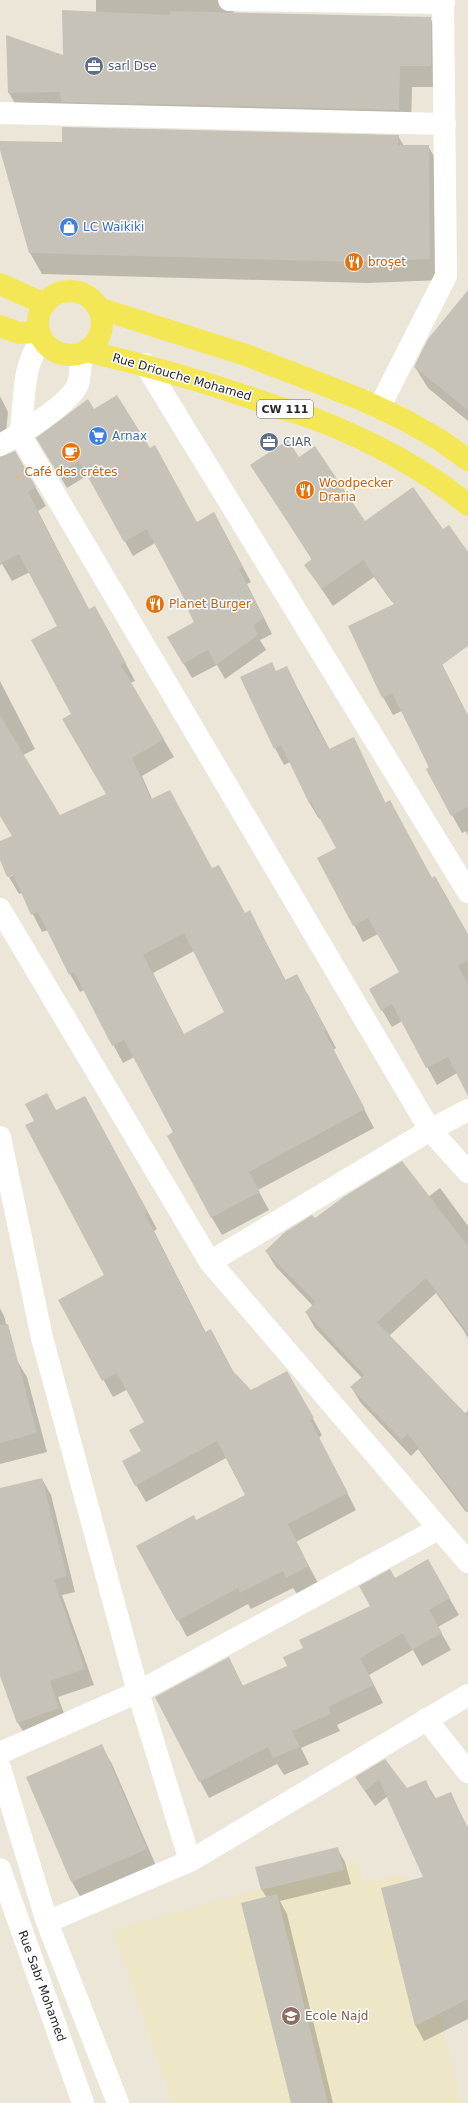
<svg xmlns="http://www.w3.org/2000/svg" width="468" height="2103" font-family="'DejaVu Sans',sans-serif">
	<rect width="100%" height="100%" fill="#ebe6d8"/>
	<path fill="#ede7c7" d="M357,1862L363,1882L405,1876L462,2103H172L113,1930Z"/>
	<g fill="#0003" fill-rule="evenodd">
		<path d="M96,0H373L235,10L232,14L430,18L442,39L443,87H412L411,131L21,114L9,93L7,37L64,57L96,13Z"/>
		<path d="M398,136L404,146H428L441,168L442,280L367,283L42,274L30,253L0,146V142L63,143Z"/>
		<path d="M468,291V421L428,388L415,367Z"/>
		<path d="M0,396L8,412L4,452L0,456Z"/>
		<path d="M94,410L197,523L222,528L251,582L247,584L272,634L260,640L266,650L225,679L217,665L192,678L169,638L196,623L191,610L155,543L133,556L88,475L67,488L38,438Z"/>
		<path d="M15,452L46,506L38,511L62,558L89,610L105,625L135,681L130,683L174,757L142,776L152,799L212,869L245,914L259,929L286,981L307,993L336,1048L333,1050L374,1128L258,1190L269,1210L222,1235L212,1218L174,1133L134,1057L123,1063L84,990L80,992L70,974L48,930L42,932L22,893L19,894L9,877L18,873L17,872L8,877L0,858V842L13,837L0,815V681L35,749L23,755L59,816L107,795L73,714L59,626L30,572L12,581L2,564L0,565V457ZM194,951L225,1013L184,1035L153,973Z"/>
		<path d="M298,458L364,523L443,531L468,554V641L426,582L392,602L374,577L333,606L305,565L312,560L252,465Z"/>
		<path d="M418,616L468,716V836L466,831L462,833L452,815L402,711L393,715L383,697Z"/>
		<path d="M287,668L330,750L354,739L386,804L468,936V1092L457,1073L437,1085L402,1021L392,1027L370,990L400,972L378,934L363,942L354,925L337,848L321,818L319,819L309,802L290,762L284,765L275,748L276,672Z"/>
		<path d="M56,1111L94,1114L157,1229L154,1231L206,1333L211,1330L234,1373L250,1391L297,1390L322,1435L319,1438L356,1510L296,1542L318,1583L297,1594L293,1588L251,1609L248,1604L187,1637L178,1620L196,1522L246,1495L226,1458L146,1502L136,1485L146,1423L128,1389L113,1397L59,1300L106,1275Z"/>
		<path d="M440,1188L468,1226V1339L464,1331L436,1293L389,1336L464,1414L468,1411V1511L466,1512L418,1449L411,1456L361,1403L351,1387L362,1378L315,1328L306,1312L313,1306L276,1267L266,1251L315,1220L428,1197Z"/>
		<path d="M0,1308L4,1316L16,1359L27,1377L47,1452L0,1464Z"/>
		<path d="M42,1479L51,1495L75,1592L62,1595L94,1685L58,1697L68,1724L27,1738L18,1723L0,1673V1489Z"/>
		<path d="M428,1561L459,1615L438,1627L451,1650L422,1666L413,1650L369,1675L383,1703L337,1725L340,1731L301,1748L309,1764L284,1775L277,1764L209,1798L200,1781L229,1658L243,1686L288,1666L304,1649L371,1606L395,1579Z"/>
		<path d="M101,1745L112,1764L157,1868L82,1900L72,1882L27,1778Z"/>
		<path d="M385,1760L407,1790L426,1782L436,1799L450,1793L468,1828V2019L424,2041L416,2026L424,1878L388,1796L375,1806L356,1778Z"/>
		<path d="M337,1848L345,1862L351,1884L280,1901L287,1914L333,2103H292L267,1898L262,1890L257,1868Z"/>
	</g>
	<g fill="#c6c2b8" fill-rule="evenodd">
		<path d="M62,10L170,15V11L431,17V66H400L399,110L61,102L60,92L8,93L6,35L63,55Z"/>
		<path d="M62,127L399,135L398,145H429L430,259L354,262L29,253L0,150V141L62,142Z"/>
		<path d="M468,290V410L414,367L428,339Z"/>
		<path d="M117,395L150,448L155,445L197,522L214,512L243,567L239,569L264,618L253,625L258,635L216,665L208,650L183,664L167,637L194,622L188,610H190L147,529L124,542L79,461L58,474L36,438L88,399L94,409Z"/>
		<path d="M288,440L299,457L315,446L365,521L413,487L443,529L449,525L468,552V646L442,665L468,716V806L451,816L426,769L429,767L392,693L382,698L348,626L394,604L363,560L322,589L304,565L312,559L250,465Z"/>
		<path d="M15,451L36,487L28,492L52,539L89,609L95,606L126,663L121,665L164,739L132,758L151,799L170,790L212,868L219,865L245,913L250,910L285,980L297,974L326,1030L324,1031L365,1109L249,1172L260,1192L211,1218L167,1136L173,1132L124,1040L112,1046L74,972L69,975L38,912L31,915L13,874L7,877L0,860V841L12,836L0,816V715L60,815L106,794L62,719L71,714L31,640L57,626L19,554L0,564V457ZM184,933L224,1012L184,1034L143,955Z"/>
		<path d="M272,662L276,671L287,666L318,732L320,731L329,749L354,737L385,803L390,800L432,878L435,876L468,934V960L458,966L468,985V1096L448,1057L426,1068L392,1004L381,1011L369,989L399,972L368,918L353,926L317,858L336,848L311,802L309,803L281,745L274,749L240,677Z"/>
		<path d="M47,1093L56,1110L85,1096L148,1212L145,1214L205,1332L211,1329L232,1370L251,1390L287,1371L314,1418L310,1420L348,1493L288,1524L309,1566L286,1578L283,1571L240,1593L238,1588L177,1621L136,1546L194,1515L196,1520L245,1495L217,1441L135,1486L122,1461L141,1451L129,1430L144,1422L117,1373L102,1381L58,1300L104,1275L25,1125L34,1121L25,1104Z"/>
		<path d="M402,1161L468,1246V1333L426,1278L377,1322L468,1416V1512L408,1434L401,1440L350,1387L364,1375L305,1312L316,1302L265,1251L285,1232L312,1215L315,1218L345,1196Z"/>
		<path d="M8,1324L37,1433L0,1443V1325Z"/>
		<path d="M42,1478L67,1576L54,1580L85,1669L50,1681L59,1708L17,1723L0,1676V1488Z"/>
		<path d="M428,1559L450,1598L429,1610L442,1633L412,1650L403,1633L360,1658L374,1685L328,1707L331,1714L292,1731L300,1747L273,1758L268,1747L199,1782L155,1697L229,1657L242,1686L287,1666L283,1657L303,1648L299,1640L370,1606L359,1586L390,1569L395,1578Z"/>
		<path d="M102,1744L147,1849L71,1882L26,1777Z"/>
		<path d="M385,1759L407,1788L426,1780L434,1799L451,1792L468,1830V1999L415,2026L381,1888L423,1877L379,1780L365,1791L355,1777Z"/>
		<path d="M338,1847L344,1870L261,1890L255,1867Z"/>
		<path d="M277,1894L328,2103H291L241,1903Z"/>
	</g>
	<g fill="none" stroke-linecap="round" stroke-linejoin="round">
		<g stroke="#fff" stroke-width="22">
			<path d="M229,0L444,3"/>
			<path d="M0,113L445,124"/>
			<path d="M145,364L468,892"/>
			<path d="M379,408L446,276L443,0"/>
			<path d="M20,435L430,1130L468,1172"/>
			<path d="M0,909L210,1262L468,1562"/>
			<path d="M0,1137L42,1338L138,1692L190,1861"/>
			<path d="M210,1262L430,1130L468,1110"/>
			<path d="M426,1719L468,1772"/>
			<path d="M0,1753L138,1692L438,1529"/>
			<path d="M47,1922L190,1861L468,1695"/>
		</g>
		<g stroke="#fff" stroke-width="22">
			<path d="M20,435C26,400 20,369 42,339"/>
			<path d="M0,445C19,435 70,404 78,384C81,374 81,363 81,353"/>
			<path d="M0,1768L47,1922L118,2103"/>
			<path d="M0,1869L83,2103"/>
		</g>
		<g stroke="#f3e755" stroke-width="22">
			<path d="M0,284L45,304"/>
			<circle cx="70" cy="323" r="32"/>
			<path d="M98,308L246,355L360,399L403,419L440,440L468,460"/>
			<path d="M0,326L19,333L39,332"/>
			<path d="M86,351C147,365 206,382 266,403C282,409 299,413 315,419C367,439 425,469 468,505"/>
		</g>
	</g>
	<defs>
		<g id="office-disc" transform="scale(1)"><circle r="9.5" fill="#5c6f8a" stroke="#fff"/><path d="M-6-3h4V-5.5h4V-3h4V5H-6ZM-1-4.5V-3h2v-1.5ZM-6 0V1H6V0Z" fill="#fff"/></g>
		<g id="shop-disc" transform="scale(1)"><circle r="9.5" fill="#3f7fe0" stroke="#fff"/><path d="M-5-2.5h2.3a2.7 3.5 0 0 1 5.4 0H5L5.5 6h-11ZM-1.5-2.5h3a1.5 2.3 0 0 0-3 0Z" fill="#fff"/></g>
		<g id="restaurant-disc" transform="scale(1)"><circle r="9.5" fill="#e8710a" stroke="#fff"/><path d="M-5-6h1v4h1v-4h1v4h1v-4h1v5L-1.5 .5V6h-2V.5L-5-1ZM5-6V6H3V1.5H1.5Q1.5-4 5-6Z" fill="#fff"/></g>
		<g id="supermarket-disc" transform="scale(1)"><circle r="9.5" fill="#3f7fe0" stroke="#fff"/><path d="M-6-5.5h2.5l.6 2H6L4.5 2H-2.5L-4.4-4H-6ZM-1.5 3.2a1.3 1.3 0 1 0 .1 0ZM3 3.2a1.3 1.3 0 1 0 .1 0Z" fill="#fff"/></g>
		<g id="cafe-disc" transform="scale(1)"><circle r="9.5" fill="#e8710a" stroke="#fff"/><path d="M-5.5-4.5H6V0H3Q3 3.5 0 3.5H-2.5Q-5.5 3.5-5.5 0ZM3-3.2v2h1.7v-2ZM-6 4.5H4V6H-6Z" fill="#fff"/></g>
		<g id="school-disc" transform="scale(1)"><circle r="9.5" fill="#8d6e63" stroke="#fff"/><path d="M0-5L7-2L0 1L-7-2ZM-4 1L0 2.5L4 1V4Q0 6-4 4Z" fill="#fff"/></g>
	</defs>
	<g fill-rule="evenodd">
		<use href="#office-disc" x="94" y="66"/>
		<use href="#shop-disc" x="69" y="227"/>
		<use href="#restaurant-disc" x="354" y="262"/>
		<use href="#supermarket-disc" x="98" y="436"/>
		<use href="#office-disc" x="269" y="442"/>
		<use href="#cafe-disc" x="71" y="452"/>
		<use href="#restaurant-disc" x="305" y="490"/>
		<use href="#restaurant-disc" x="155" y="604"/>
		<use href="#school-disc" x="291" y="2016"/>
	</g>
	<g text-anchor="middle" stroke-width="3" stroke-linejoin="round" paint-order="stroke">
		<rect fill="#fff" stroke="#686868" stroke-width="1" x="257" y="400" width="56" height="18" rx="3"/>
		<g font-size="11" font-weight="bold" fill="#272727">
			<text x="285" y="413">CW 111</text>
		</g>
		<g font-size="12" fill="#4e5e75" stroke="#fff" text-anchor="start">
			<text x="108" y="70">sarl Dse</text>
			<text x="283" y="446">CIAR</text>
		</g>
		<g font-size="12" fill="#366cbe" stroke="#fff" text-anchor="start">
			<text x="83" y="231">LC Waikiki</text>
			<text x="112" y="440">Arnax</text>
		</g>
		<g font-size="12" fill="#c56008" stroke="#fff" text-anchor="start">
			<text x="368" y="266">broşet</text>
			<text x="71" y="476" text-anchor="middle">Café des crêtes</text>
			<text x="319" y="487">Woodpecker<tspan x="319" dy="14">Draria</tspan></text>
			<text x="169" y="608">Planet Burger</text>
		</g>
		<g font-size="12" fill="#272727" stroke="#fff">
			<text transform="translate(182 377) rotate(16)" y="4">Rue Driouche Mohamed</text>
			<text transform="translate(42 1986) rotate(70)" y="4">Rue Sabr Mohamed</text>
		</g>
		<g font-size="12" fill="#785e54" stroke="#fff" text-anchor="start">
			<text x="305" y="2020">Ecole Najd</text>
		</g>
	</g>
</svg>
